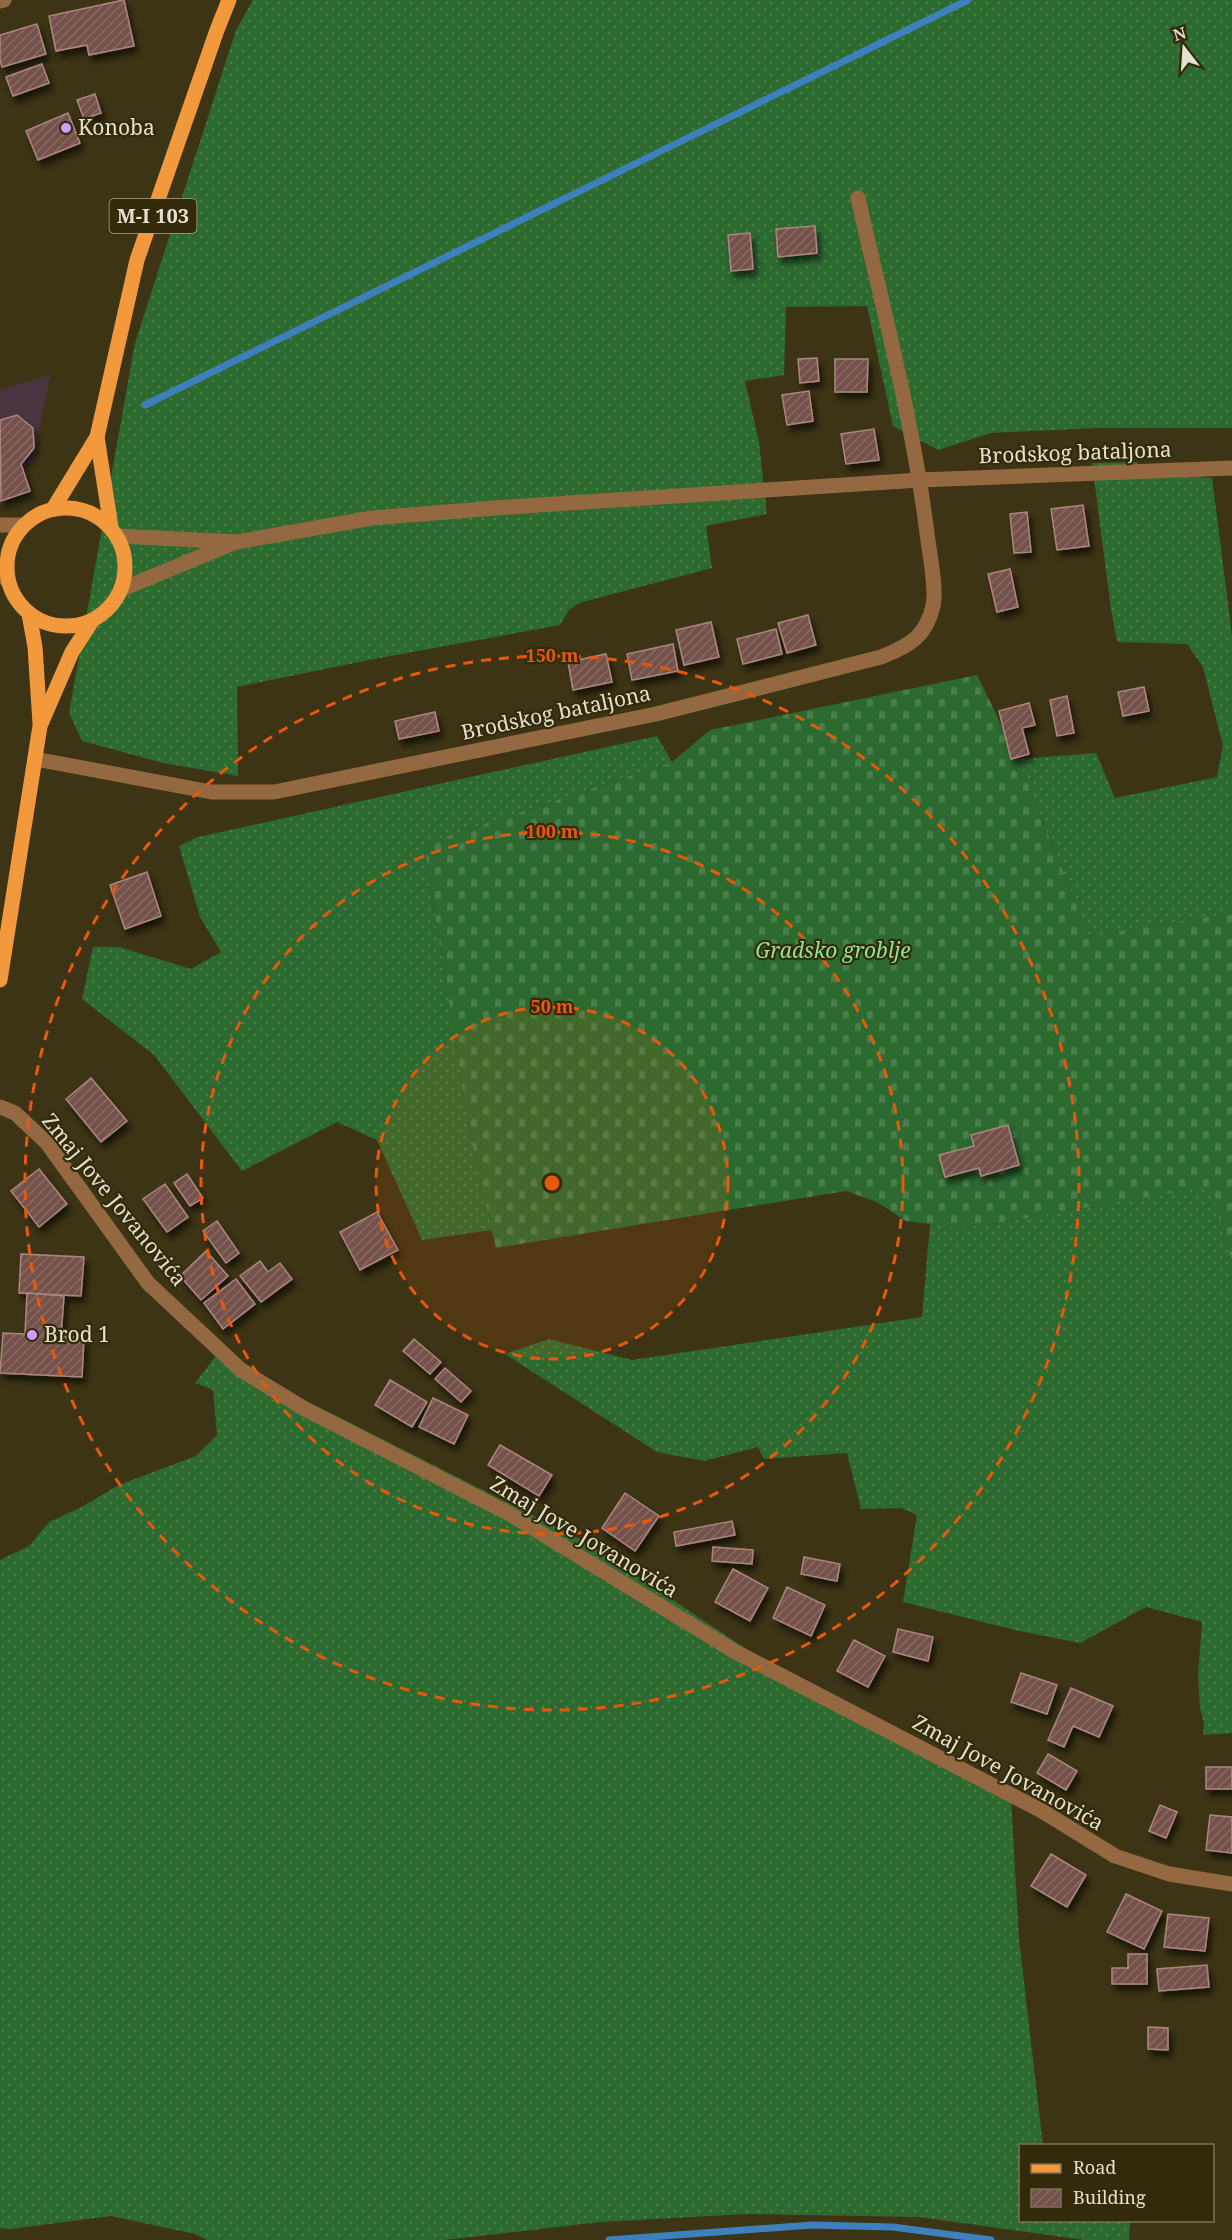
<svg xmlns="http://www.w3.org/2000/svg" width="1232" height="2240" font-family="'Noto Serif',serif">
	<defs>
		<pattern id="grass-dots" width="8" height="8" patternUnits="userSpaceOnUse" patternTransform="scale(1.5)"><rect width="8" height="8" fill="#2c6a30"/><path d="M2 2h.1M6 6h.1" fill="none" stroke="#4a7f4d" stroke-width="1.8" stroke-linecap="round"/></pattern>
		<pattern id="cemetery-stones" width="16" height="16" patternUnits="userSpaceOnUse" patternTransform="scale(1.5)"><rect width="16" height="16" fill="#2c6a30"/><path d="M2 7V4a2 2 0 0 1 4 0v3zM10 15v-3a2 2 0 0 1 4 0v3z" fill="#4a7f4d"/></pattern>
		<pattern id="building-hatch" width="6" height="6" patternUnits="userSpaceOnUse" patternTransform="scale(1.5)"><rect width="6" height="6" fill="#75514c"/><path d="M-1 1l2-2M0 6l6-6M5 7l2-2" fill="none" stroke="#886a65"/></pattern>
		<filter id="shadow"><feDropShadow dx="3.5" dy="6" stdDeviation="3" flood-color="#0009"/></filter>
	</defs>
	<rect width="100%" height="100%" fill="#3c3414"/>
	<path fill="#473640" d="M50,375L33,463L0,473V390Z"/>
	<g fill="url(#grass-dots)">
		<path d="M253,0H1232V428H1097L991,433L938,450L893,426L867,306L786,307L784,375L745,381L759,442L767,514L706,526L712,568L579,603L569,610L560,625L369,660L237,687L238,776L163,763L82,741L69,713L135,343L236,30Z"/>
		<path d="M1137,462L1143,474L1212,478L1232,635V913L1089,936L1018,759L1096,753L1115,798L1217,777L1223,746L1203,667L1187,644L1117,642L1111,609L1092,463Z"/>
		<path d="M657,736L672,762L424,844L470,1136L492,1230L422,1240L377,1140L337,1122L242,1171L154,1055L82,999L93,947H119L191,969L221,952L200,917L179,846L198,837Z"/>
		<path d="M1211,1185L1232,1261V1733L1203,1735L1204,1723L1200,1708L1198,1675L1202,1622L1146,1607L1080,1643L1019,1631L903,1602L917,1515L901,1508L861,1509L847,1453L764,1459L758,1447L704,1461L657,1452L505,1354L549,1339L632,1360L922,1317L930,1224L953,1227L987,1225Z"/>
		<path d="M218,1353L241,1370L337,1416L587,1543L814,1694L1011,1798L1019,1939L1043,2145L1020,2146V2220L1130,2221L1129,2240H1084L919,2217L747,2214L601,2222L444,2240H207L195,2234L111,2216L11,2229L0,2228V1560L29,1546L49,1522L78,1509L119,1485L196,1456L217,1435L213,1390L195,1383Z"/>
	</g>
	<path fill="url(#cemetery-stones)" d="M977,675L1018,759L1089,936L1232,913V1261L1210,1186L987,1225L953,1227L906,1221L877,1202L846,1191L496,1248L470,1136L424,844L672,762L710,730Z"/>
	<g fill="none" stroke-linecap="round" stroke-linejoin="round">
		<g stroke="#3d80bc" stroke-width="7">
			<path d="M145,405L968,0"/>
			<path d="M609,2240L812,2225L893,2227L991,2240"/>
		</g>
	</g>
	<g fill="url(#building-hatch)" stroke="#ad8680" stroke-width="1.5" filter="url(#shadow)">
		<path d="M124,0L134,46L89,55L87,45L56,51L49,16Z"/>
		<path d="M37,24L46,54L2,67L0,60V35Z"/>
		<path d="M42,64L49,83L13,96L6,77Z"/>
		<path d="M95,94L101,113L84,119L77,100Z"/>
		<path d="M68,113L80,143L38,160L26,131Z"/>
		<path d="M815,226L817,253L778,257L776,229Z"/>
		<path d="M750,233L753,269L731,271L728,235Z"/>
		<path d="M817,358L819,381L800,383L798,359Z"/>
		<path d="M835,359H868L867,392H835Z"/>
		<path d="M809,391L813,421L787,425L782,395Z"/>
		<path d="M17,415L33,428L34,448L21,464L30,491L1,501L0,420Z"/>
		<path d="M874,429L879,460L846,464L841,434Z"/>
		<path d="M1083,505L1089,546L1057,550L1051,509Z"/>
		<path d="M1027,512L1031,552L1014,553L1010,514Z"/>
		<path d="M1010,569L1018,607L997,612L988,574Z"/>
		<path d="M808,615L816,645L787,653L778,623Z"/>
		<path d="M711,622L719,657L684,665L676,630Z"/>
		<path d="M776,629L782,654L743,664L737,639Z"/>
		<path d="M673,644L678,671L632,680L627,654Z"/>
		<path d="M606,654L612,682L573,690L568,662Z"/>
		<path d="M1144,687L1149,711L1123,716L1118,692Z"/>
		<path d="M1067,696L1074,733L1057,736L1050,700Z"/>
		<path d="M1029,703L1035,725L1022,728L1029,754L1011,759L999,711Z"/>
		<path d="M435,712L439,731L399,739L395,721Z"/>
		<path d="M147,872L161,916L125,929L110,885Z"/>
		<path d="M91,1078L127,1121L101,1142L66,1099Z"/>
		<path d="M1008,1125L1019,1165L981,1176L979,1168L945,1177L939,1155L974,1146L971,1135Z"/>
		<path d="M39,1169L67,1204L39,1227L11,1191Z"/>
		<path d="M187,1174L203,1198L190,1206L174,1183Z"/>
		<path d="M165,1184L188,1217L167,1232L143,1199Z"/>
		<path d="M377,1212L398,1250L360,1270L340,1232Z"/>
		<path d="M217,1221L239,1253L226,1263L203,1231Z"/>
		<path d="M206,1251L228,1276L201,1300L180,1276Z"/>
		<path d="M21,1254L84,1257L81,1296L19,1293Z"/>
		<path d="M260,1261L268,1272L280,1263L292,1279L261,1302L240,1276Z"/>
		<path d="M236,1279L255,1304L223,1329L204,1303Z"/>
		<path d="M27,1293L64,1296L61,1336L84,1338L82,1377L0,1373L3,1333L25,1334Z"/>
		<path d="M414,1339L441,1362L430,1374L403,1351Z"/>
		<path d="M445,1368L471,1391L461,1402L435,1379Z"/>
		<path d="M390,1380L427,1402L412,1427L375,1405Z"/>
		<path d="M433,1398L468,1415L454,1444L419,1427Z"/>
		<path d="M500,1445L552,1475L539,1496L488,1465Z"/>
		<path d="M625,1493L659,1516L635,1551L602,1528Z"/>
		<path d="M732,1521L735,1535L676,1546L674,1532Z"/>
		<path d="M713,1547L753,1550L752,1564L712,1561Z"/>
		<path d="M804,1557L840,1564L837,1581L801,1574Z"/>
		<path d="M733,1569L768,1588L750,1621L715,1602Z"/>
		<path d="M787,1587L825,1605L811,1636L773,1618Z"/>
		<path d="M898,1629L933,1637L928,1661L893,1652Z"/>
		<path d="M854,1640L885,1656L868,1687L837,1671Z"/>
		<path d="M1021,1673L1057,1685L1047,1714L1011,1702Z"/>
		<path d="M1071,1688L1113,1706L1099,1737L1073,1726L1064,1747L1048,1740Z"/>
		<path d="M1048,1754L1077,1771L1066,1790L1037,1773Z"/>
		<rect x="1206" y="1767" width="26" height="22"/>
		<path d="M1160,1805L1177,1812L1166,1838L1149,1831Z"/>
		<path d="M1210,1815L1232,1817V1853L1206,1850Z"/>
		<path d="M1051,1854L1086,1875L1067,1907L1031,1886Z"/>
		<path d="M1126,1894L1162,1911L1144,1949L1107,1932Z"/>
		<path d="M1168,1914L1209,1918L1205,1951L1164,1947Z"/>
		<path d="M1128,1954H1147V1984H1112V1968H1128Z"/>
		<path d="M1207,1965L1209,1987L1159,1991L1157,1969Z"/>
		<path d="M1148,2027L1168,2028V2050L1148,2049Z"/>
	</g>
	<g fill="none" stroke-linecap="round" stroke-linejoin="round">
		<g stroke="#946840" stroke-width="15">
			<path d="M0,1L4,0"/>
			<path d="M0,525H24"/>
			<path d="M117,536L237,542L372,518L508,507L920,480L1232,468"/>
			<path d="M0,574L8,581"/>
			<path d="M122,589L231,544"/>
			<path d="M35,759L211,792H274L656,714L881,657C909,646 926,637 933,606C937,588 929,552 927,533C913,421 883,309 858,198"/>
			<path d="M0,1107L15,1113L47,1143L148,1283L241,1370L305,1409L508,1513L734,1651L1042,1811L1115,1856L1169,1874L1232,1884"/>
		</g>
		<g stroke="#f2983d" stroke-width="15">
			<path d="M97,437L111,527"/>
			<circle cx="66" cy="567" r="59"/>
			<path d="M53,509L97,437L137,260L217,30L229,0"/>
			<path d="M29,614L35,647L40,723"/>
			<path d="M0,980L40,726L72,652L92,621"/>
		</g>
	</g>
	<circle cx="552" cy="1183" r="176" fill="#e8590c" fill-opacity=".12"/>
	<g fill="none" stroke="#e8590c" stroke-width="3" stroke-dasharray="10 8">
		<circle cx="552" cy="1183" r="176"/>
		<circle cx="552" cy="1183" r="351"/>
		<circle cx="552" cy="1183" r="527"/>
	</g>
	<g fill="#d09dfe" stroke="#322a09" stroke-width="2">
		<circle cx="66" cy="128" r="6"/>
		<circle cx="32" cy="1335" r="6"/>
	</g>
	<g text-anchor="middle" stroke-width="4.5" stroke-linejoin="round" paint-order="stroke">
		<rect fill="#322a09" stroke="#afa993" stroke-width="1.5" x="109.5" y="199" width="87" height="34" rx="4.5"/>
		<g font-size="20" font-weight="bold" fill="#e4e0ce">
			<text x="153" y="223">M-I 103</text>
		</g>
		<g font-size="21" fill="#e4e0ce" stroke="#322a09" text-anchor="start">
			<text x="78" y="135">Konoba</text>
			<text x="44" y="1342">Brod 1</text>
		</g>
		<g font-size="21" fill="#e4e0ce" stroke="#322a09">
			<text transform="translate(1075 453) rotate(-2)" y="7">Brodskog bataljona</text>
			<text transform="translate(556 713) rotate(-12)" y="7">Brodskog bataljona</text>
			<text transform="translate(114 1200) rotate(51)" y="7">Zmaj Jove Jovanovića</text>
			<text transform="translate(584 1537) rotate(31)" y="7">Zmaj Jove Jovanovića</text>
			<text transform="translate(1008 1773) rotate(29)" y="7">Zmaj Jove Jovanovića</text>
		</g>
		<g font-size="21" font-style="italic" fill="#8de58f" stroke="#322a09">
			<text x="833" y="958">Gradsko groblje</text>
		</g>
	</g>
	<circle cx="552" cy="1183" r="9" fill="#e8590c" stroke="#322a09" stroke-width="3"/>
	<g font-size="18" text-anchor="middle" font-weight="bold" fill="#e8590c" stroke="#322a09" stroke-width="4.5" stroke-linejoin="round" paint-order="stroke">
		<text x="552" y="662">150 m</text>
		<text x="552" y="838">100 m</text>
		<text x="552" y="1013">50 m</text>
	</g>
	<rect x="1019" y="2144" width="195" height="78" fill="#322a09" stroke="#797358" stroke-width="1.5"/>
	<rect x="1031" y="2164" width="30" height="9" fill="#f2983d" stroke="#797358" stroke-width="1.5"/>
	<text x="1073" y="2174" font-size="18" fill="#e4e0ce">Road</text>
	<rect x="1031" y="2189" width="30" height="18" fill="url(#building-hatch)" stroke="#797358" stroke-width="1.5"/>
	<text x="1073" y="2204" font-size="18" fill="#e4e0ce">Building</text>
	<g transform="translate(1184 48) rotate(343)" stroke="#322a09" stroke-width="4.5" paint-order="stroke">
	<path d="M0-4.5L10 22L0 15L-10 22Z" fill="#e4e0ce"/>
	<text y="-9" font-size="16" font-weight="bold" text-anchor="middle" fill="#e4e0ce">N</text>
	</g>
</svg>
